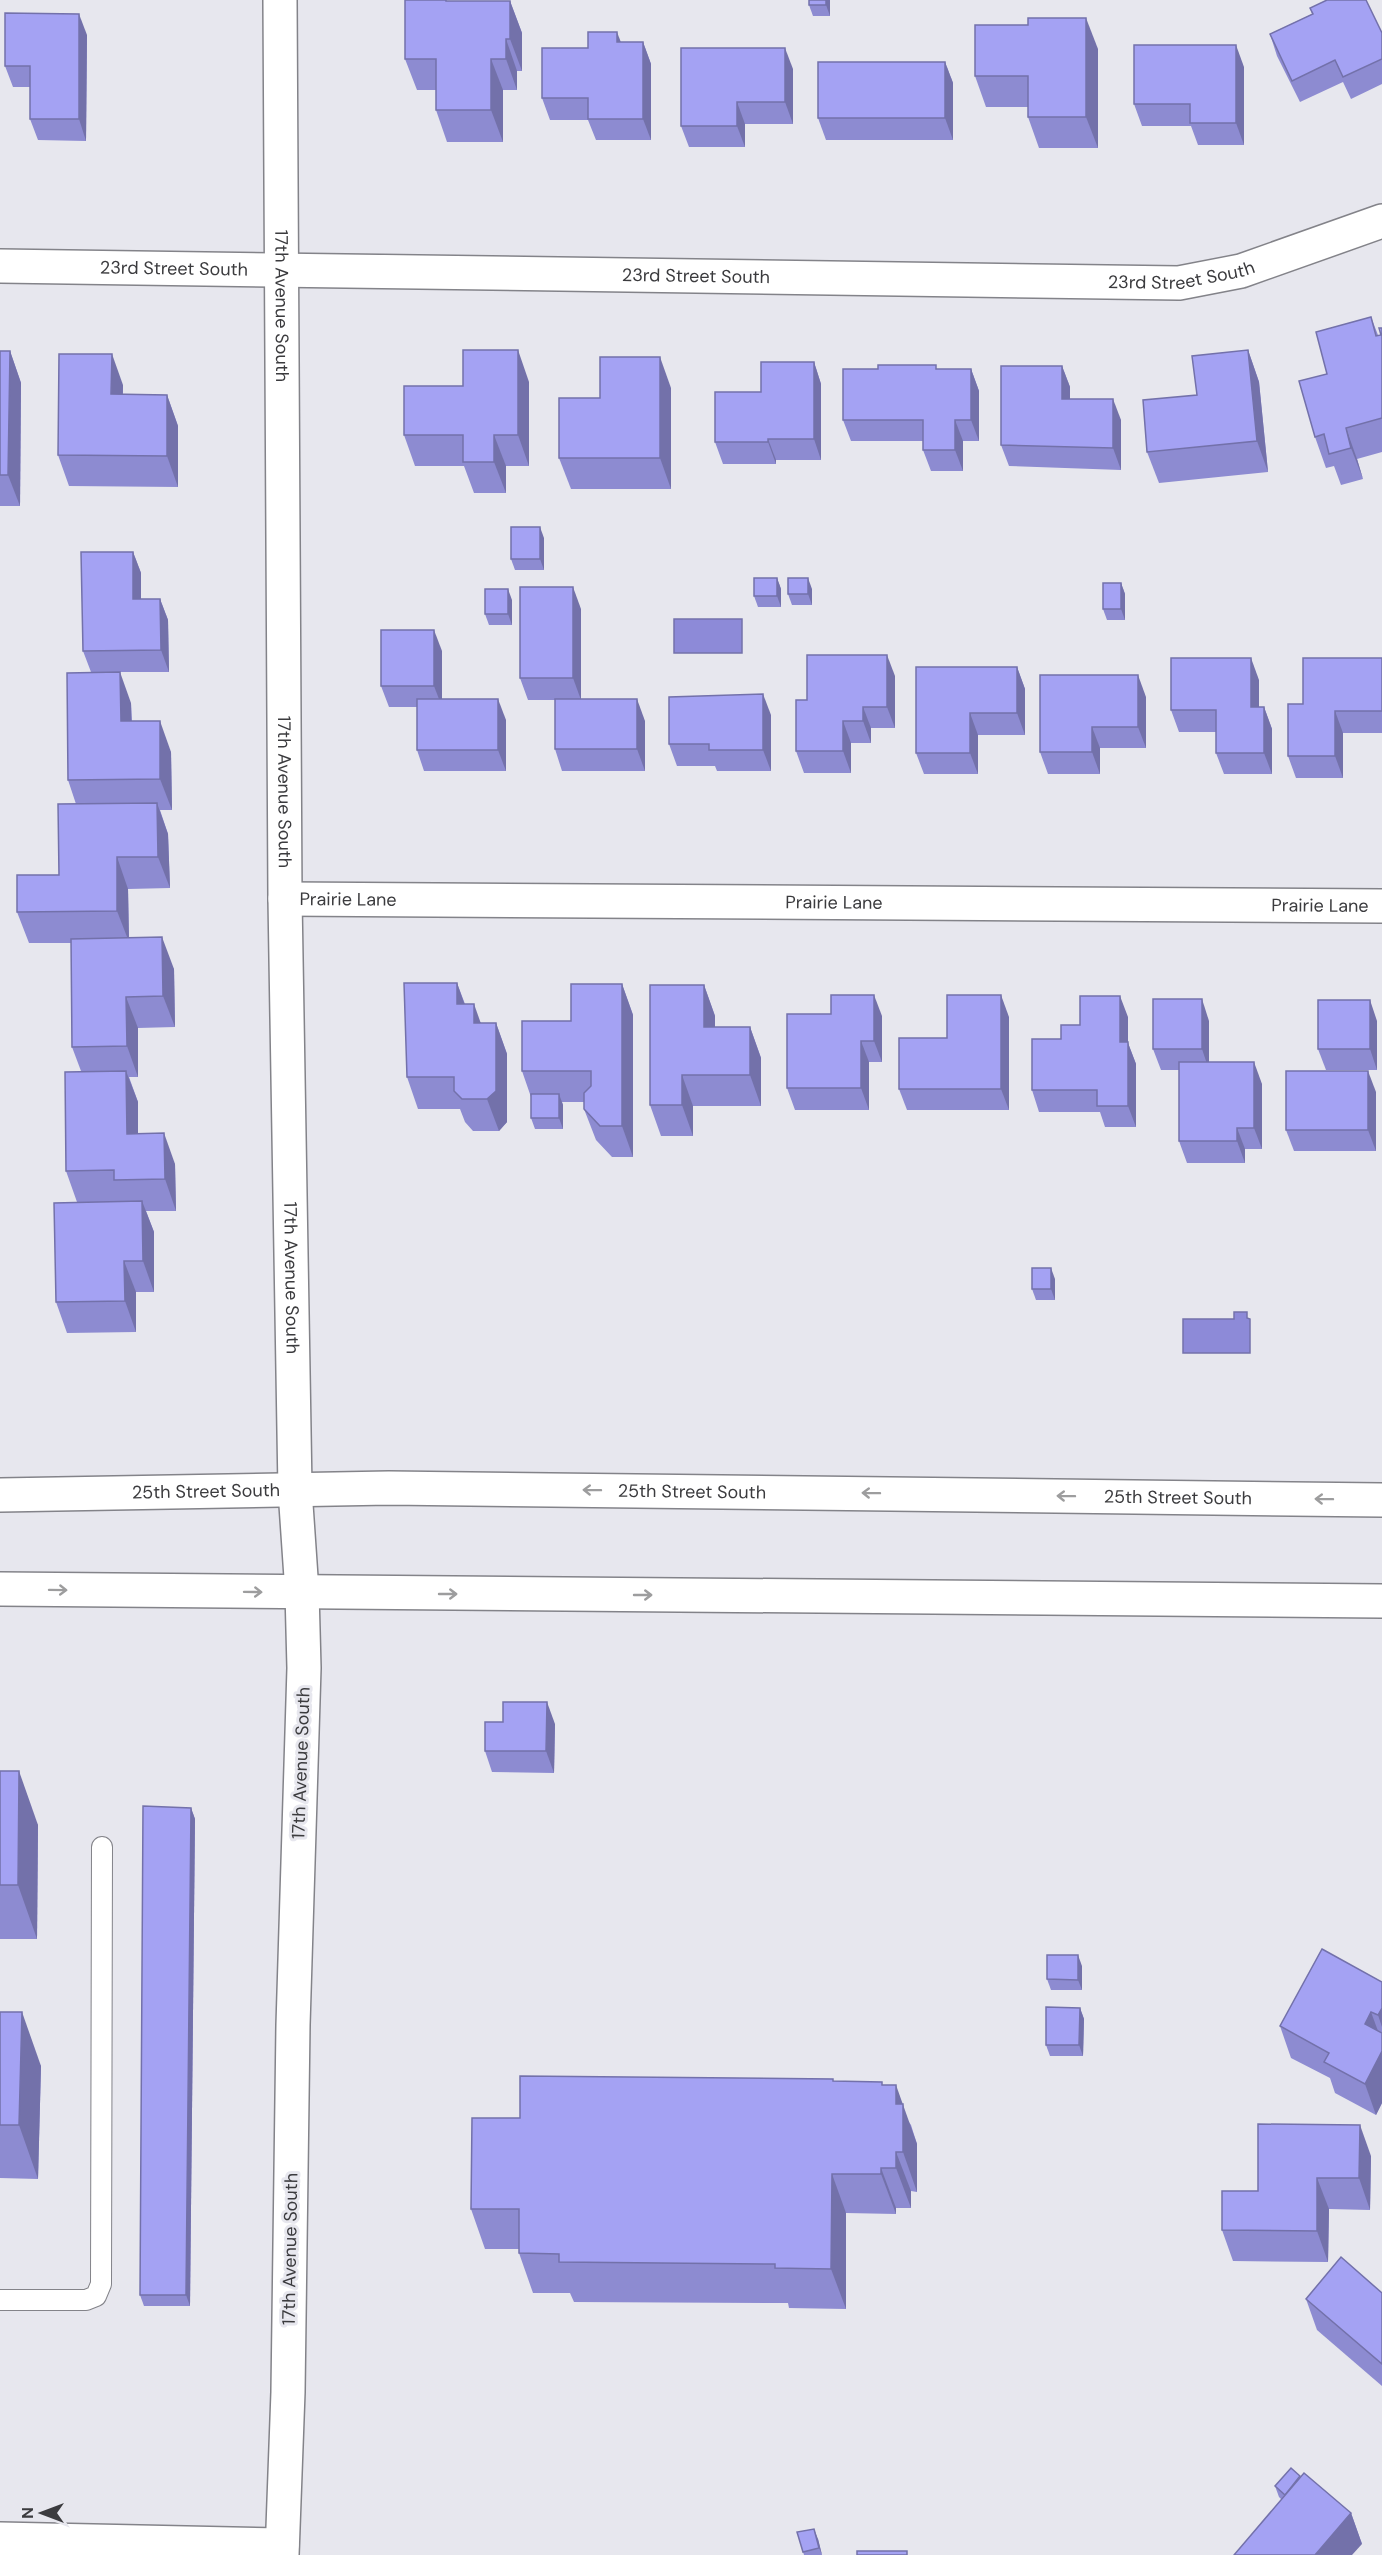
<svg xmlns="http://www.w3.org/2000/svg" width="1382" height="2555" font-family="'DM Sans',sans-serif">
	<rect width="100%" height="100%" fill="#e7e7ee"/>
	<g fill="#8d8ad8" stroke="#7472aa" stroke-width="1.5">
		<rect x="674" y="619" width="68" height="34"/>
		<path d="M1234,1312H1247V1318L1250,1319V1353H1183V1319H1234Z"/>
	</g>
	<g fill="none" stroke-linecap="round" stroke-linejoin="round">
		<g stroke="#838389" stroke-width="22">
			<path id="lane" d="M0,2300H86L96,2296L101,2284L102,1847"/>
		</g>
		<g stroke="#838389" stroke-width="36">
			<g id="street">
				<path id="s1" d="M0,266L1179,283L1241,271L1382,221"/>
				<path id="s2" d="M285,899L1382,906"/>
				<path d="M0,2539L282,2545"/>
			</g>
		</g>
		<g stroke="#838389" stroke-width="36">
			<g id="secondary">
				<path id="s3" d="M280,0L285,899L295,1490L302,1592L304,1668L293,2025L288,2392L282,2555"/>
				<path id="s4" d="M0,1495L389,1488L1382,1500"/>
				<path d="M0,1589L1382,1601"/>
			</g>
		</g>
		<use href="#lane" stroke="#fff" stroke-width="20"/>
		<use href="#street" stroke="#fff" stroke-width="33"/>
		<use href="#secondary" stroke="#fff" stroke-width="33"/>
	</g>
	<g fill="#8d8bd1">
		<path d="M830,0V16H813L809,5Z"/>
		<path d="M454,1H510L522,33V71H517V90H503V142H447L436,110V90H417L405,59Z"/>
		<path d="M1310,8L1382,33V84L1351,99L1343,82L1300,102L1277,56L1270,34L1312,14Z"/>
		<path d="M87,35L86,141L38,140L30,119V87H13L5,66Z"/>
		<path d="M621,42H643L651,64V140H596L588,120H550L542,98L588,48Z"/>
		<path d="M1098,49V148H1039L1028,117V107H986L975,76Z"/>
		<path d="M945,62L953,83V140H826L818,118Z"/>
		<path d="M1244,67V145H1198L1191,126H1142L1134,104Z"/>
		<path d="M793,69V124H745V147H689L681,126Z"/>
		<path d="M1371,317L1378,335H1381L1382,328V452L1357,459L1363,479L1341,485L1334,466L1326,468L1315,437L1327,374Z"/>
		<path d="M1248,350L1259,382L1268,472L1159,483L1147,452L1197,395Z"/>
		<path d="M0,351H10L21,383L20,506H0Z"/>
		<path d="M814,362L821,384V460H776V464H723L715,442L761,392Z"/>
		<path d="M1062,366L1070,387V399L1121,420V470L1009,466L1001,445Z"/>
		<path d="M938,369H971L979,391V441H963V471H931L923,450V441H851L843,420Z"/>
		<path d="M529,382V466H506V493H474L464,466H415L404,435L463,386Z"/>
		<path d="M123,385V394L167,395L178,426V487L69,486L58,455Z"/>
		<path d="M671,388V489H571L559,458L600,398Z"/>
		<path d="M544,538V570H515L511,559Z"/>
		<path d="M133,552L141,573V599H160L168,620L169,672H91L83,651Z"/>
		<path d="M777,578L781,589V607H758L754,596Z"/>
		<path d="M1121,583L1125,594V620H1107L1103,609Z"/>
		<path d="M812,589V605H792L788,594Z"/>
		<path d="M512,600V625H489L485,614Z"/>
		<path d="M581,609V699L645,721V771H562L555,749V700H528L520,678Z"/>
		<path d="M442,651V699L506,720V771H424L417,750V707H389L381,686Z"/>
		<path d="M1382,658V733H1343V778H1296L1288,756L1303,704Z"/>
		<path d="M1017,667L1025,689V735H978V774H924L916,753Z"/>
		<path d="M895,676V728H871V743H851V773H804L796,751L807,700Z"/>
		<path d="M1259,680V707H1264L1272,729V774H1224L1216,753V732H1179L1171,710Z"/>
		<path d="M1146,697V748H1100V774H1048L1040,752Z"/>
		<path d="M131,703L132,721L171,752L172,810H160L168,834L170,888L128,889L129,938L174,969L175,1027L138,1028V1077H129L138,1102V1134L175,1164L176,1211H146L154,1232V1292H136V1332L67,1333L56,1302L77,1202L66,1171L81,1071L72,1047L71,943H29L17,912L59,875L76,804L68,780Z"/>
		<path d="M771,715V771H717L715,766H677L669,744Z"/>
		<path d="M457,983L465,1004L481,1023H496L507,1054V1122L499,1131H473L465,1122L460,1109H418L407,1077Z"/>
		<path d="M622,984L633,1015V1157H612L596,1140L584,1109V1102H562L563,1105V1129H535L531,1118V1097L522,1071L571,1021Z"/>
		<path d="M704,985L715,1016V1027H750L761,1058V1106H693V1136H661L650,1105Z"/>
		<path d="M882,1016V1062H869V1110H795L787,1088Z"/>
		<path d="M1009,1017V1110H907L899,1089L947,1038Z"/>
		<path d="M1128,1017V1043L1136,1064V1127H1105L1100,1112H1039L1032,1090L1080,1025Z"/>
		<path d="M1209,1021V1062L1262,1084V1149H1245V1163H1187L1179,1141V1070H1161L1153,1049Z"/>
		<path d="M1377,1021V1070H1326L1318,1049Z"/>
		<path d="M1376,1092V1151H1294L1286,1130Z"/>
		<path d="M1055,1279V1300H1036L1032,1289Z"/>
		<path d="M555,1724L554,1773L492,1772L485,1751Z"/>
		<path d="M0,1771L38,1825L37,1939H0Z"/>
		<path d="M191,1808L195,1819L190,2306H144L140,2295Z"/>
		<path d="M1082,1966V1990H1051L1047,1979Z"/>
		<path d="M1382,1982V2103L1376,2115L1335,2093L1330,2078L1291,2058L1280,2026Z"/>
		<path d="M1080,2008L1084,2019L1083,2056H1050L1046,2045Z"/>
		<path d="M0,2012L41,2066L38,2179L0,2178Z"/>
		<path d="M833,2081L883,2085L911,2125L917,2144V2192L911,2191V2208H896V2214L846,2213V2309L789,2308L788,2303L574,2302L570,2293H533L519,2253V2249H485L471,2209L520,2118Z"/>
		<path d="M1371,2156L1370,2210L1329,2209L1328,2262L1233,2261L1222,2230L1258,2191Z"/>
		<path d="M1382,2293V2386L1317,2330L1306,2299Z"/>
		<path d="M1275,2486L1351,2513L1362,2544L1281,2499L1279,2497Z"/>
		<path d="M797,2532L818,2539L822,2555H804Z"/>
	</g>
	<g fill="#7371aa">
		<path d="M826,0H830V16L826,5Z"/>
		<path d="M510,1L522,33V71L510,39Z"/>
		<path d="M79,14L87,35L86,141L79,119Z"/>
		<path d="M1086,18L1098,49V148L1086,117Z"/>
		<path d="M617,32L625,53L617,42Z"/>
		<path d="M506,39L517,71V90L506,59Z"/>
		<path d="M643,42L651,64V140L643,119Z"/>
		<path d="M1236,45L1244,67V145L1236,123Z"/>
		<path d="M785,48L793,69V124L785,102Z"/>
		<path d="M491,59L503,90V142L491,110Z"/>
		<path d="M945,62L953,83V140L945,118Z"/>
		<path d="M737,102L745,124V147L737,126Z"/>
		<path d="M518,350L529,382V466L518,435Z"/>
		<path d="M1248,350L1259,382L1268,472L1257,441Z"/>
		<path d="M10,351L21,383L20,506L8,475Z"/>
		<path d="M112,354L123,385L122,425L111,394Z"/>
		<path d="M660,357L671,388V489L660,458Z"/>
		<path d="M814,362L821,384V460L814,439Z"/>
		<path d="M1062,366L1070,387V420L1062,399Z"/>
		<path d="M971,369L979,391V441L971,420Z"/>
		<path d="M167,395L178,426V487L167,456Z"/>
		<path d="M1113,399L1121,420V470L1113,448Z"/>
		<path d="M955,420L963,441V471L955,450Z"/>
		<path d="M1346,428L1357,459L1363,479L1351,448Z"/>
		<path d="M494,435L506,466V493L494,462Z"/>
		<path d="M768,439L776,460V464L768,442Z"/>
		<path d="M540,527L544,538V570L540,559Z"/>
		<path d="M133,552L141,573V620L133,599Z"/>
		<path d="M777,578L781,589V607L777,596Z"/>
		<path d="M808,578L812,589V605L808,594Z"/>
		<path d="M1121,583L1125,594V620L1121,609Z"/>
		<path d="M573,587L581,609V700L573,678Z"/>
		<path d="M508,589L512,600V625L508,614Z"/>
		<path d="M160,599L168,620L169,672L161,650Z"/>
		<path d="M434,630L442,651V707L434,686Z"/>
		<path d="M887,655L895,676V728L887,707Z"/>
		<path d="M1251,658L1259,680V729L1251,707Z"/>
		<path d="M1017,667L1025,689V735L1017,713Z"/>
		<path d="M120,672L131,703L132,752L121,721Z"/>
		<path d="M1138,675L1146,697V748L1138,727Z"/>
		<path d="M763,694L771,715V771L763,750Z"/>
		<path d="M498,699L506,720V771L498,750Z"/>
		<path d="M637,699L645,721V771L637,749Z"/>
		<path d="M863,707L871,728V743L863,721Z"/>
		<path d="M1264,707L1272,729V774L1264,753Z"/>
		<path d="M1335,711L1343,733V778L1335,756Z"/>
		<path d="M970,713L978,735V774L970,753Z"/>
		<path d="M160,721L171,752L172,810L160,779Z"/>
		<path d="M843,721L851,743V773L843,751Z"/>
		<path d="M1092,727L1100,748V774L1092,752Z"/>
		<path d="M157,803L168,834L170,888L158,857Z"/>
		<path d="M117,857L128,889L129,942L117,911Z"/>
		<path d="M162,937L174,969L175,1027L163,996Z"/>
		<path d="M457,983L468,1014L457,1004Z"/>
		<path d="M622,984L633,1015V1157L622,1126Z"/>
		<path d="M704,985L715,1016V1058L704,1027Z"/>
		<path d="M874,995L882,1016V1062L874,1041Z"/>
		<path d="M1001,995L1009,1017V1110L1001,1089Z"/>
		<path d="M1120,996L1128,1017V1043L1136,1064V1127L1128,1106L1120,1042Z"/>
		<path d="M126,997L138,1028V1077L127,1046Z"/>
		<path d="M1202,999L1209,1021V1070L1202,1049Z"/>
		<path d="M1370,1000L1377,1021V1070L1370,1049Z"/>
		<path d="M474,1004L485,1035L474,1023Z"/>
		<path d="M496,1023L507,1054V1122L499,1131L487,1099Z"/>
		<path d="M750,1027L761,1058V1106L750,1075Z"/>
		<path d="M861,1041L869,1062V1110L861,1088Z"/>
		<path d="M1254,1062L1262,1084V1149L1254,1128Z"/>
		<path d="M126,1071L138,1102V1165L127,1134Z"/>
		<path d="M1368,1071L1376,1092V1151L1368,1130Z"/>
		<path d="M682,1075L693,1106V1136L682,1105Z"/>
		<path d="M559,1094L563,1105V1129L559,1118Z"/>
		<path d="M1237,1128L1245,1149V1163L1237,1141Z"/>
		<path d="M164,1133L175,1164L176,1211L165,1179Z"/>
		<path d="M142,1201L154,1232V1292L143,1261Z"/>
		<path d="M124,1261L136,1292V1332L125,1301Z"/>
		<path d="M1051,1268L1055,1279V1300L1051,1289Z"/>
		<path d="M547,1702L555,1724L554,1773L546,1751Z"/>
		<path d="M19,1771L38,1825L37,1939L18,1885Z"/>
		<path d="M191,1808L195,1819L190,2306L186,2295Z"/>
		<path d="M1078,1955L1082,1966V1990L1078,1980Z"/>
		<path d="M1080,2008L1084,2019L1083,2056L1079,2045Z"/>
		<path d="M1382,2008V2027L1378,2015Z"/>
		<path d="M22,2012L41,2066L38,2179L19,2125Z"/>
		<path d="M1371,2012L1382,2042L1365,2024Z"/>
		<path d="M1382,2051V2103L1376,2115L1365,2084Z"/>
		<path d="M896,2085L917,2144V2192L903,2152L896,2104Z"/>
		<path d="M1360,2125L1371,2156L1370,2210L1359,2178Z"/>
		<path d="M896,2152L911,2191V2208L896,2168Z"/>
		<path d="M881,2168L896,2208V2214L881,2174Z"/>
		<path d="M832,2174L846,2213V2309L831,2269Z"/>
		<path d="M1317,2178L1329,2209L1328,2262L1317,2231Z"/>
		<path d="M1351,2513L1362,2544L1352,2555H1315Z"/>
		<path d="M814,2529L818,2539L822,2555L819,2548Z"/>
	</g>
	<g fill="#a4a2f3" stroke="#7371aa" stroke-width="1.5">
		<path d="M405,0H446V1H510V39H506V59H491V110H436V59H405Z"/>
		<rect x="809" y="0" width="17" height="5"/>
		<path d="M1327,0H1366L1382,33V59L1343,77L1335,60L1292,81L1270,34L1313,14L1310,8Z"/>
		<path d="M5,13L79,14V119H30V66H5Z"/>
		<path d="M1028,18H1086V117H1028V76H975V25H1028Z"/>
		<path d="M588,32H617V42H643V119H588V98H542V48H588Z"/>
		<path d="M1134,45H1236V123H1190V104H1134Z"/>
		<path d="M681,48H785V102H737V126H681Z"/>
		<rect x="818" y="62" width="127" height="56"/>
		<path d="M1371,317L1376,336L1381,335L1379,328H1382V418L1346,428L1351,448L1329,454L1324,434L1315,437L1299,381L1327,374L1316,332Z"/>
		<path d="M463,350H518V435H494V462H463V435H404V386H463Z"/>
		<path d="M1248,350L1257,441L1147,452L1143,400L1197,395L1192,356Z"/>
		<path d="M0,351H10L8,475H0Z"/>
		<path d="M59,354H112L111,394L167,395V456L58,455Z"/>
		<path d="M600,357H660V458H559V398H600Z"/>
		<path d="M761,362H814V439H768V442H715V392H761Z"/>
		<path d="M878,365H936V369H971V420H955V450H923V420H843V369H878Z"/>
		<path d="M1001,366H1062V399H1113V448L1001,445Z"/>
		<rect x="511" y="527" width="29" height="32"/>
		<path d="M81,552H133V599H160L161,650L83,651Z"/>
		<rect x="754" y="578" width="23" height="18"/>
		<rect x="788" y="578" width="20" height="16"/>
		<rect x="1103" y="583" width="18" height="26"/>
		<rect x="520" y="587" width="53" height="91"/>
		<rect x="485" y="589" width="23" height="25"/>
		<rect x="381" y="630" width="53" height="56"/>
		<path d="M807,655H887V707H863V721H843V751H796V700H807Z"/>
		<path d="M1171,658H1251V707H1264V753H1216V710H1171Z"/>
		<path d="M1303,658H1382V711H1335V756H1288V704H1303Z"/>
		<path d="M916,667H1017V713H970V753H916Z"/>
		<path d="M120,672L121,721H160V779L68,780L67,673Z"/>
		<path d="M1040,675H1138V727H1092V752H1040Z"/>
		<path d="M763,694V750H709V744H669V697Z"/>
		<rect x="417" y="699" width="81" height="51"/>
		<rect x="555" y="699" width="82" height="50"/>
		<path d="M157,803L158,857H117V911L17,912V875H59L58,804Z"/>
		<path d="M162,937L163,996L126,997L127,1046L72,1047L71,939Z"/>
		<path d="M404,983H457V1004H474V1023H496V1091L487,1099H462L454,1091V1077H407Z"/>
		<path d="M571,984H622V1126H600L584,1109V1093L591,1086V1071H522V1021H571Z"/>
		<path d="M650,985H704V1027H750V1075H682V1105H650Z"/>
		<path d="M831,995H874V1041H861V1088H787V1014H831Z"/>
		<path d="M947,995H1001V1089H899V1038H947Z"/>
		<path d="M1080,996H1120V1042H1128V1106H1097V1090H1032V1039H1061V1025H1080Z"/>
		<rect x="1153" y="999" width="49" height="50"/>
		<rect x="1318" y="1000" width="52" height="49"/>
		<path d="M1179,1062H1254V1128H1237V1141H1179Z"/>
		<path d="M126,1071L127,1134L164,1133L165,1179L114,1180V1170L66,1171L65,1072Z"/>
		<rect x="1286" y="1071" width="82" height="59"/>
		<rect x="531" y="1094" width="28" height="24"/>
		<path d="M142,1201L143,1261H124L125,1301L56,1302L54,1203Z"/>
		<rect x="1032" y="1268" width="19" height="21"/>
		<path d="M503,1702H547L546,1751H485V1722H503Z"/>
		<path d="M0,1771H19L18,1885H0Z"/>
		<path d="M143,1806L191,1808L186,2295H140Z"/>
		<path d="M1322,1949L1382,1982V2008L1378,2015L1371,2012L1365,2024L1382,2033V2051L1365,2084L1324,2062L1329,2053L1280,2026Z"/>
		<path d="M1047,1955H1078V1980L1047,1979Z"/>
		<path d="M1046,2007L1080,2008L1079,2045H1046Z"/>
		<path d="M0,2012H22L19,2125H0Z"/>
		<path d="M520,2076L833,2079V2081L882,2082V2085H896V2104H903V2152H896V2168H881V2174H832L831,2269L775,2268V2264L559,2262V2254L519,2253V2209H471L472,2118H520Z"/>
		<path d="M1258,2124L1360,2125L1359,2178H1317V2231L1222,2230V2191H1258Z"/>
		<path d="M1341,2257L1382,2293V2364L1306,2299Z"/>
		<path d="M1291,2468L1300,2476L1285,2495L1275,2486Z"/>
		<path d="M1304,2473L1351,2513L1315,2555H1234Z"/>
		<path d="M814,2529L819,2548L803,2552L797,2532Z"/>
		<rect x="857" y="2551" width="50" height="4"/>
	</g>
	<defs><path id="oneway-shaft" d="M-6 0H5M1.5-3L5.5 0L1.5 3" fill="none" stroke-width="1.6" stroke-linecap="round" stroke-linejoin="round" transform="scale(1.5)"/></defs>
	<g stroke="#9d9d9e">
		<use href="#oneway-shaft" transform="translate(592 1490) rotate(-179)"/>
		<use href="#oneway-shaft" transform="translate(871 1493) rotate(-179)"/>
		<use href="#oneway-shaft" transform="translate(1066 1496) rotate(-179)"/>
		<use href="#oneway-shaft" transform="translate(1324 1499) rotate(-179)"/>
		<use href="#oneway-shaft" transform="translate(58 1590) rotate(1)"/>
		<use href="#oneway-shaft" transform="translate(253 1592) rotate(1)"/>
		<use href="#oneway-shaft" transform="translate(448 1594)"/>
		<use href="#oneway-shaft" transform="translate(643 1595)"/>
	</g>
	<g text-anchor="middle" stroke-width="6" stroke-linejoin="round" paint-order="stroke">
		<g font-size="18" fill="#3b3b3e" stroke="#e7e7ee">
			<text dy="6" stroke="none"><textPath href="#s1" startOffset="174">23rd Street South</textPath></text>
			<text dy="6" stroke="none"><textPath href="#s1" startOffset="1182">23rd Street South</textPath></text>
			<text dy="6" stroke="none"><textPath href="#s1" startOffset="696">23rd Street South</textPath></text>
			<text dy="6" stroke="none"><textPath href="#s3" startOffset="306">17th Avenue South</textPath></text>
			<text dy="6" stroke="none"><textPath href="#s3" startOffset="792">17th Avenue South</textPath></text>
			<text dy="6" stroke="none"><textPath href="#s2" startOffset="63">Prairie Lane</textPath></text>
			<text dy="6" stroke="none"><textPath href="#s2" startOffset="549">Prairie Lane</textPath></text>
			<text dy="6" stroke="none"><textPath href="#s2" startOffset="1035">Prairie Lane</textPath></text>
			<text dy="6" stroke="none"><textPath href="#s3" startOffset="1278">17th Avenue South</textPath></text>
			<text dy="6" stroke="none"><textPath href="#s4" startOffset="206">25th Street South</textPath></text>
			<text dy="6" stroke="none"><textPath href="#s4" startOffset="692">25th Street South</textPath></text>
			<text dy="6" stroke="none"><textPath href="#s4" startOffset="1178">25th Street South</textPath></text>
			<text transform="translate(301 1763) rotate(-88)" y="6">17th Avenue South</text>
			<text transform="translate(290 2249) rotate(-89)" y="6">17th Avenue South</text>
		</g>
	</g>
	<g transform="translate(42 2513) rotate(270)" stroke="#e7e7ee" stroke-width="4.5" paint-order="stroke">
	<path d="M0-4.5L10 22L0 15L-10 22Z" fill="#3b3b3e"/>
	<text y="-9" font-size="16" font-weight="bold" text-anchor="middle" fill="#3b3b3e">N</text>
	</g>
</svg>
